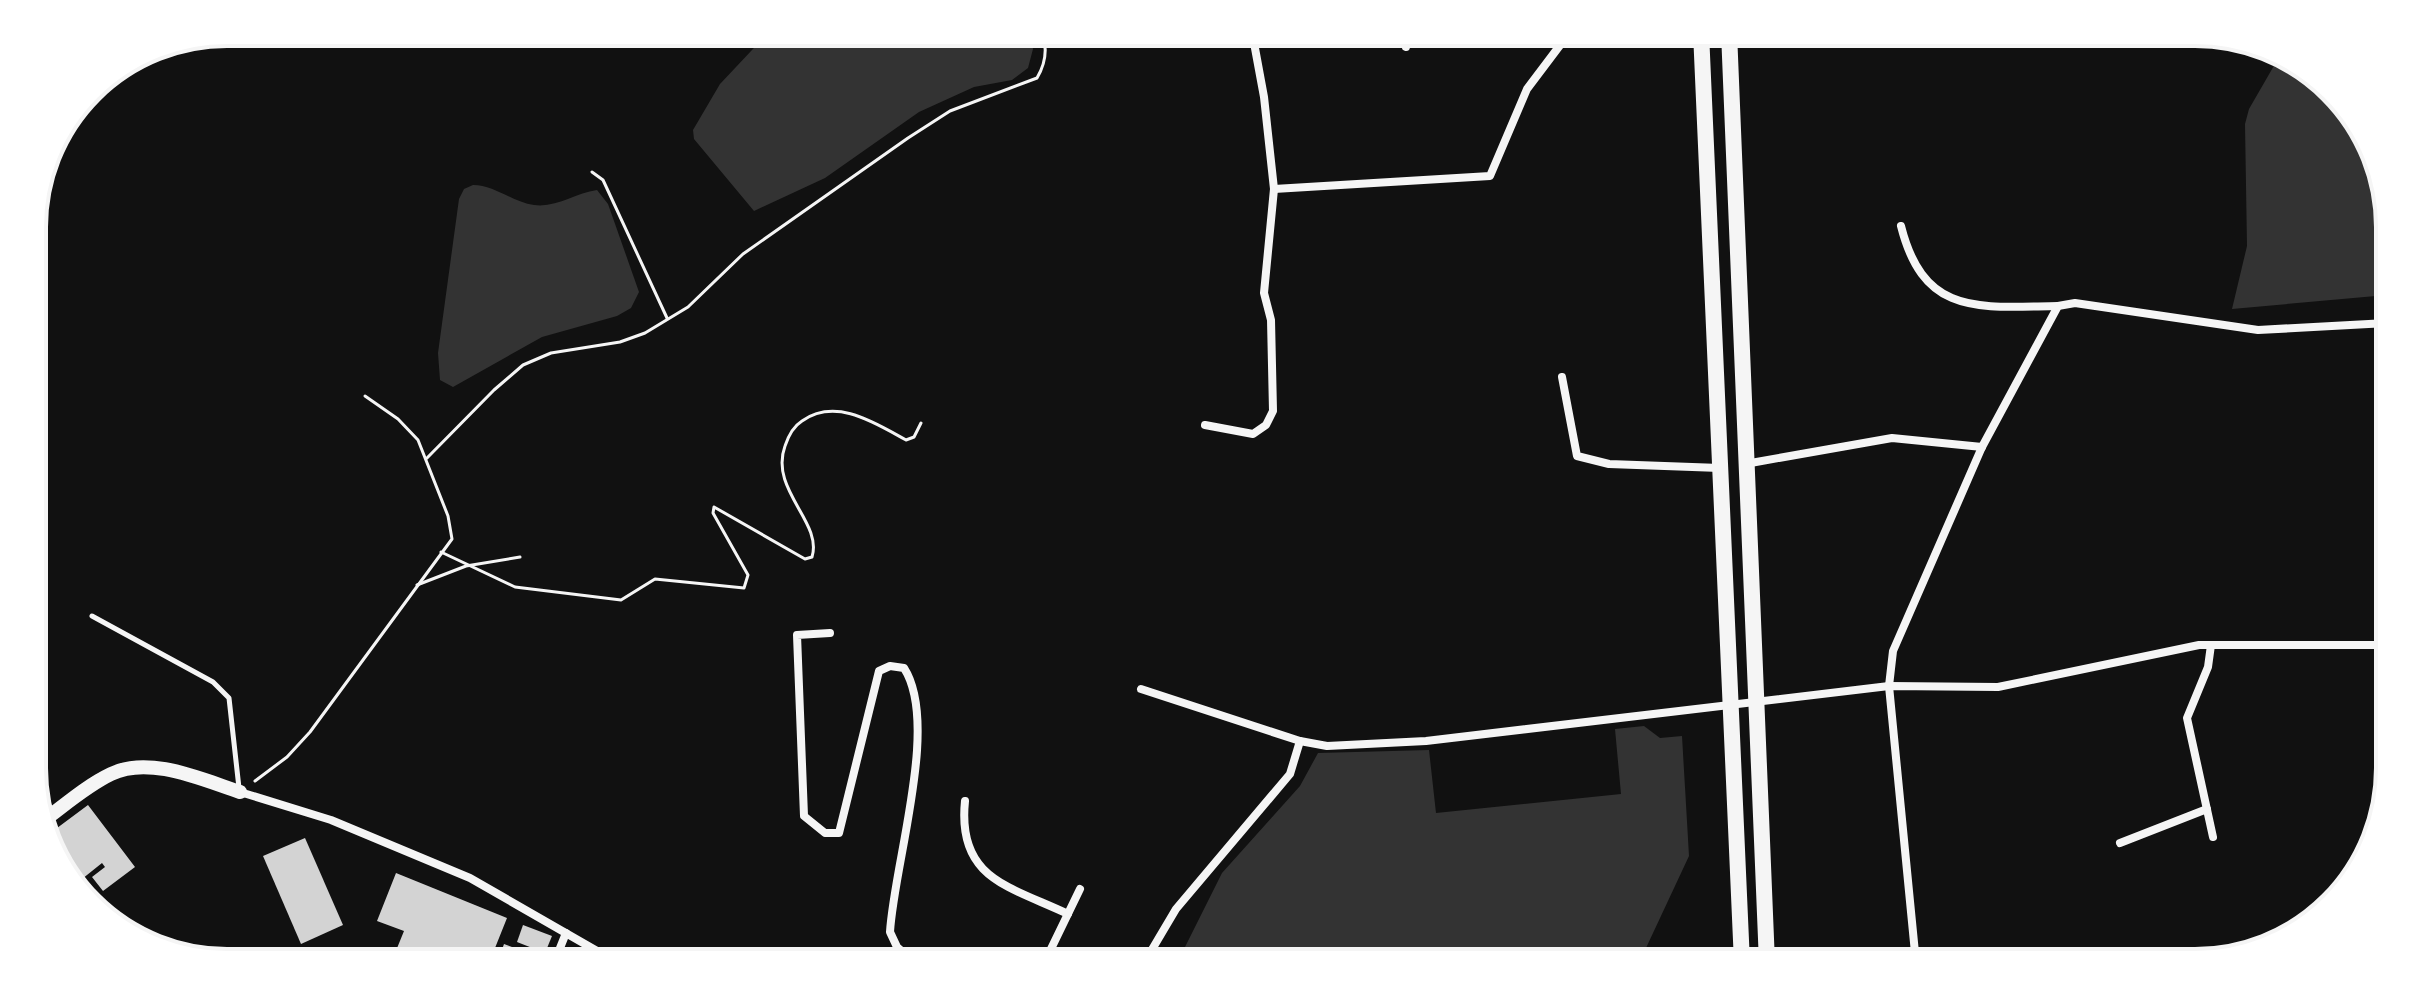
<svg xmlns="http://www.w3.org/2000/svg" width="2422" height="995" font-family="'Crimson Pro',serif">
	<rect width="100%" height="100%" fill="#111"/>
	<g fill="#333">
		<path d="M769,32H1029L1033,49L1028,68L1012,80L974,87L919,112L825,178L754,211L694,139L693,130L720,84Z"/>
		<path d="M2279,57L2350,108L2388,201L2387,295L2232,309L2247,246L2245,124L2249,109Z"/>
		<path d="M473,185C494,185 513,202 534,205C557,208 575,193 597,190L608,204L639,292L631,308L617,316L542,337L453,387L440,380L438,353L459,199L464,189Z"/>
		<path d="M1644,726L1660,738L1682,736L1689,856L1639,963H1177L1222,873L1300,786L1318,753L1429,750L1436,813L1621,794L1615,729Z"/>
	</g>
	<g fill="#d3d3d3">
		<path d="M88,805L135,867L103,891L92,877L105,867L102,863L82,879L88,886L79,894L49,834Z"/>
		<path d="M305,838L343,925L301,944L263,856Z"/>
		<path d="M396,873L507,918L489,963H391L404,931L377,921Z"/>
		<path d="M523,925L552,936L545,953L517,942Z"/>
		<path d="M504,944L533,955L530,963L498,961Z"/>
	</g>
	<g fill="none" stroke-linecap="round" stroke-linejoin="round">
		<g stroke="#f5f5f5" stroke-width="3">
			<path d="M592,172L603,180L667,318"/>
			<path d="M427,458L494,390L523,365L551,353L620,342L645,333L688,307L743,254L908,138L950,111L1037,78C1046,63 1048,49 1042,32"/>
			<path d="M441,552L515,587L621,600L655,579L744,588L748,575L713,513L714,507L805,559L812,557C823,522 769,490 785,446C788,437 794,426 802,421C836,397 875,423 906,440L914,437L921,423"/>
			<path d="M417,585L466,566L520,557"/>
			<path d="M255,781L287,757L310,732L452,539L448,516L418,440L398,419L365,396"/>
		</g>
		<path stroke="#f5f5f5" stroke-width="5" d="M92,616L213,682L229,698L239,788"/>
		<g stroke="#f5f5f5" stroke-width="8">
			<path d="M2101,32L2155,42L2236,39"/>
			<path d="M1406,47L1409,32"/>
			<path d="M50,150L100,79"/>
			<path d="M1274,189L1490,176L1527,89L1570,32"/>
			<path d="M1901,226C1924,317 1979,307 2058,306"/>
			<path d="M1562,377L1577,456L1609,464L1720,468"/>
			<path d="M1205,425L1253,434L1266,425L1273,411L1271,320L1264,293L1274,189L1264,97L1252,32"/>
			<path d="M1745,464L1892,438L1982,447"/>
			<path d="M830,633L797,635L804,816L825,833H839L879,671L890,666L904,668C940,724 894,863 890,932L897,947L916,963"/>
			<path d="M2211,645L2208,667L2187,718L2213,837"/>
			<path d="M1141,689L1300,741L1327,746L1426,741L1889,686L1998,687L2199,645H2382"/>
			<path d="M240,792L331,820L470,878L618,963"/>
			<path d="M965,801C957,879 1009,886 1068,914"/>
			<path d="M2120,843L2207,809"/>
			<path d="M554,963L566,933"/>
			<path d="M1060,963L1049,953L1080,889"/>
			<path d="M1144,963L1176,909L1290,774L1300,741"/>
			<path d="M1916,963L1889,686L1893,651L1982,447L2058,306L2075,303L2258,330L2387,323"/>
		</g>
		<path stroke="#f5f5f5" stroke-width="14" d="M43,821C65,805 86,786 111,774C149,755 203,780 240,792"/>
		<g stroke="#f5f5f5" stroke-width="16">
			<path d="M1701,32L1742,963"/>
			<path d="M1729,32L1767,963"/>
		</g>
	</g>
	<path d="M0 0H2422V995H0ZM227 46H2195A181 181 0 0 1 2376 227V768A181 181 0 0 1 2195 949H227A181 181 0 0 1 46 768V227A181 181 0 0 1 227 46Z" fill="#fff" fill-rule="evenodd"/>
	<path fill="none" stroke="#f5f5f5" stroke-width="4" d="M227 46H2195A181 181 0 0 1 2376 227V768A181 181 0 0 1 2195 949H227A181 181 0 0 1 46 768V227A181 181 0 0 1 227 46Z"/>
</svg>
